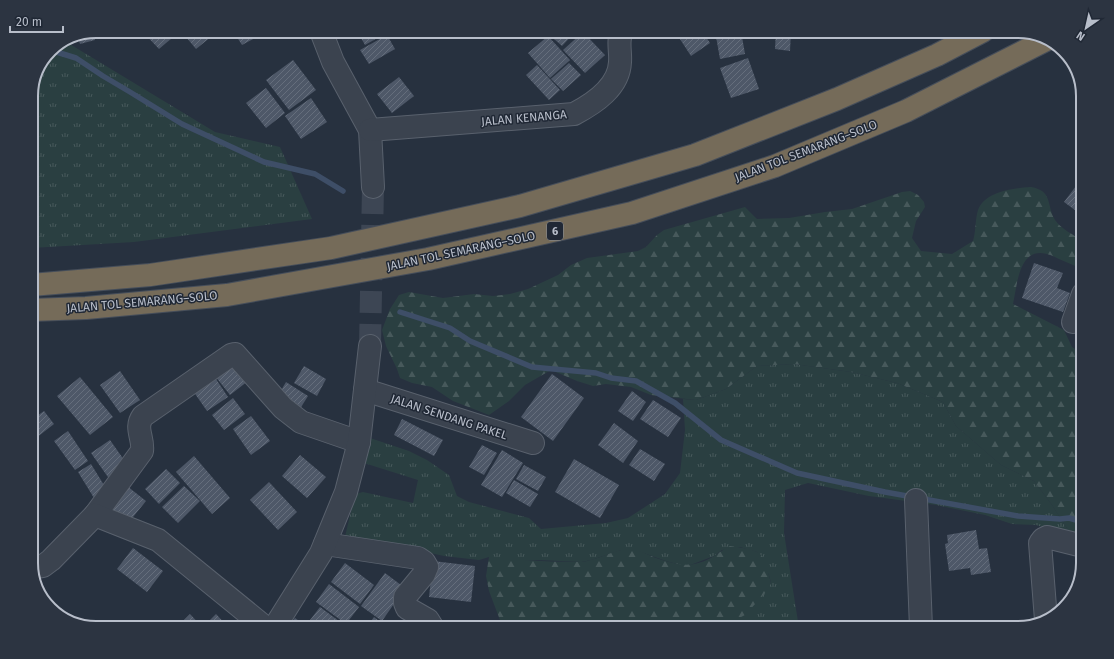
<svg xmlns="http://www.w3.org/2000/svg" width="1114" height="659" font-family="'Fira Sans',sans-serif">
	<defs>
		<pattern id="grass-tufts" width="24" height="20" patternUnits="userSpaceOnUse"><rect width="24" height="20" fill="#2a3f41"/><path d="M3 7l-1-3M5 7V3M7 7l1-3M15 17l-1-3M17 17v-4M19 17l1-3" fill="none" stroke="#47595b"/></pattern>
		<pattern id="forest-firs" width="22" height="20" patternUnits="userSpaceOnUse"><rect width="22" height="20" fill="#2a3f41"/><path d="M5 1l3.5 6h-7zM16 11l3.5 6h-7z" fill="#47595b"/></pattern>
		<pattern id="building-hatch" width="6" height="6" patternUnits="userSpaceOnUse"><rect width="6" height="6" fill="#4e5868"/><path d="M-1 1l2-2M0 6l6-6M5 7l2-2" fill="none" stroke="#656e7c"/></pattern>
	</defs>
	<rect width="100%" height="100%" fill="#27313f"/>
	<g fill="url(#grass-tufts)">
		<path d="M68,43L215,132L280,147L312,219L134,242L31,248V92L50,50Z"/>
		<path d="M794,364L851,372L897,383L943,402L956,426L1001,465L1034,481L1052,505L1072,536L1036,525L1012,524L985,515L936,505L869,496L808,483L785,490L784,533L799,628H719L730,623L771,583L769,575L757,552L740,547L722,550L714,556L693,564L684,566L666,561L638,551L621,550L591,560L581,562L538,560L521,561L489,557L479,560L444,556L385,543L345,537L355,494L363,492L413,503L418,480L364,463L367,437L409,451L427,460L449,475L457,496L469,502L529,518L541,529L606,523L628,518L665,494L680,473L685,430L683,399L696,400L726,389L757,366Z"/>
	</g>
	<g fill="url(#forest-firs)">
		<path d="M1031,187C1053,191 1046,204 1055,220C1061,229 1074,235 1083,241V271C1074,264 1064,262 1055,257C1020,240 1018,280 1013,304L1064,330L1072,347L1083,354V537L1072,536L1052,505L1034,481L1001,465L956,426L943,402L897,383L851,372L794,364L757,366L726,389L696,400L651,395L631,387L606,384L593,386L577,381L551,370L525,385L509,401L489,415L453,401L432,387L412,383L400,378L397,369L386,346L382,330L390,309L399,295L409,292L443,298L474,294L493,296L510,294L528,289L558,275L571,265L587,258L638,251L646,247L657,235L664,230L745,207L757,219L789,218L825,212L852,209L902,192L910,191L918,195L924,202L925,207L916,221L912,238L921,251L952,254L973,241C976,231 975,220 978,210C985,191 1014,188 1031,187Z"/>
		<path d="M730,546L749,549L757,552L764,558L771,583L767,591L745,615L719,628H503L489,591L486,576L489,557C500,556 511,560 522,560C541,561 561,562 580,562C597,561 616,548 630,549C641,550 649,556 659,559C679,566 695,568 714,556C720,552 724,549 730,546Z"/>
	</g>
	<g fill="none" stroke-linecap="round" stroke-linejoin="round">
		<g stroke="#3e4e67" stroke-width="5.5">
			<path d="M50,50L76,58L103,76L130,92L182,124L264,162L315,174L343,191"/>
			<path d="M400,312L450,328L470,341L532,367L596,373L611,378L636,381L675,403L721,440L797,473L885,492L1018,516L1060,519L1069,518L1083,522"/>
		</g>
	</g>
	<g fill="url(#building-hatch)">
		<path d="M142,31H178L179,32L159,49Z"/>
		<path d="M181,31H216L217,32L196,49Z"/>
		<path d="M233,31H251L255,38L242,45Z"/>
		<path d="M357,31H388V32L365,45Z"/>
		<path d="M545,31H576L562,46Z"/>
		<path d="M678,31H702L710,43L691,56L676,33Z"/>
		<path d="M715,31H741L745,54L720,59Z"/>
		<path d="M776,31H791L790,51L775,49Z"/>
		<path d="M93,32L95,40L80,44L78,38Z"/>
		<path d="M583,32L605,55L585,73L563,50Z"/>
		<path d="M387,35L395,49L369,64L360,50Z"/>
		<path d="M548,36L570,60L550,78L528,53Z"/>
		<path d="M748,58L759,89L731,98L720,68Z"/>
		<path d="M293,60L316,90L289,110L266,80Z"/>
		<path d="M569,63L581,75L563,91L551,79Z"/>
		<path d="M537,65L560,90L549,100L526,75Z"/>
		<path d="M399,77L414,96L392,113L377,94Z"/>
		<path d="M266,88L285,113L266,128L246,103Z"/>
		<path d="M311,98L327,122L301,139L285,116Z"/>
		<path d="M1079,182L1083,184V216L1064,202Z"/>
		<path d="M1034,263L1063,273L1057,288L1070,293L1063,312L1022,298Z"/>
		<path d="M233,362L248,381L230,395L215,376Z"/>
		<path d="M304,366L326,379L317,396L294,383Z"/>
		<path d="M120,371L140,400L120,413L100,385Z"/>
		<path d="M212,373L228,397L207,411L191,388Z"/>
		<path d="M552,374L584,398L553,441L521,417Z"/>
		<path d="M80,377L113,417L90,435L57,396Z"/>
		<path d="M286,382L308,396L298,412L276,399Z"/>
		<path d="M632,391L646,402L633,421L618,411Z"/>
		<path d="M233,398L245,414L224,430L212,415Z"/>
		<path d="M653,400L681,418L668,437L640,419Z"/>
		<path d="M44,411L54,424L31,442V420Z"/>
		<path d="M251,416L270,441L251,455L233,429Z"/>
		<path d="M402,419L443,440L434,456L394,435Z"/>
		<path d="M614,423L638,441L623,463L598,445Z"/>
		<path d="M68,431L88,461L75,470L54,441Z"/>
		<path d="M110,440L129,467L110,480L91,453Z"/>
		<path d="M482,445L497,453L484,475L469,467Z"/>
		<path d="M640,449L665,464L654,481L629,465Z"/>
		<path d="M502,450L523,463L502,497L481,485Z"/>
		<path d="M300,455L326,477L307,498L282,476Z"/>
		<path d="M194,456L230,498L212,514L176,472Z"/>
		<path d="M574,459L619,485L600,518L555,492Z"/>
		<path d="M91,464L107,490L94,498L78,472Z"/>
		<path d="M524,465L546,477L538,491L516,479Z"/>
		<path d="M166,469L180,483L159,504L145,489Z"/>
		<path d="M514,480L538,494L530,507L506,493Z"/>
		<path d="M269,482L297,512L278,530L250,500Z"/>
		<path d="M127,486L146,501L129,522L110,507Z"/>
		<path d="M184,486L200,501L178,523L162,507Z"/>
		<path d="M976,530L979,549L987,548L991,572L971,575L970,568L949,571L945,544L948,543L947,535Z"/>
		<path d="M31,534H38L39,559H31Z"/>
		<path d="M133,548L163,571L147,592L117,569Z"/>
		<path d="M433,561L475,566L471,602L429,597Z"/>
		<path d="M345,563L374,585L360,604L331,582Z"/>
		<path d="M385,573L405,588L382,621L361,606Z"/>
		<path d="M329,584L359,607L346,624L316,602Z"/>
		<path d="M320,607L343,624L341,628H321L310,620Z"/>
		<path d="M190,614L203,628H182L179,625Z"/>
		<path d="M216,614L229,628H206L204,626Z"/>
		<path d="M374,617L388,628H366Z"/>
		<path d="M295,618L309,628H288Z"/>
		<path d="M154,620L160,628H143Z"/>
	</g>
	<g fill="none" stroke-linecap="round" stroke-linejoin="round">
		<path stroke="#3d4654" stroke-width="22" stroke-dasharray="22 11" stroke-linecap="butt" d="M370,346L373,187"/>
		<g stroke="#59616d" stroke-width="24">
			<g id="minor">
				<path d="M321,31L333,62L370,130L373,187"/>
				<path d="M370,130L574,114C595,103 619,87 620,62C621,52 617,41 622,31"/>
				<path d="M1073,322L1083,294"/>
				<path d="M365,390L533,443"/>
				<path d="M916,500L921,628"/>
				<path d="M95,515L142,451C144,438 134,428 143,416L231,355L235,354L283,408L301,422L359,442"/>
				<path d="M325,544L418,558L424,562L427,567L424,574L405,597V603L407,608L428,620L433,628"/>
				<path d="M32,568L43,566L51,560L95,515L158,540L266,628"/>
				<path d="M1046,620L1040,543L1043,539L1047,537L1083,546"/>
				<path d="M274,628L321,553L346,492L359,442L370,346"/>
			</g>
		</g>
		<g stroke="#464e5a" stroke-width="24">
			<g id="highway">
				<path d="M31,285L150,275L331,248L520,206L695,155L837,99L937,55L983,31"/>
				<path d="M31,310L86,308L227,295L428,259L632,213L775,166L906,111L1048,39"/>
			</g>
		</g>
		<use href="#minor" stroke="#3b434f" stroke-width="22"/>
		<use href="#highway" stroke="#756b59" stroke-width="22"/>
	</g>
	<g text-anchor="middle" stroke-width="3" stroke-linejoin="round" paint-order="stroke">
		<rect fill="#202835" stroke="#8a919d" stroke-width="1" x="547" y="222" width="16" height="18" rx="3"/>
		<g font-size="11" font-weight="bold" fill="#b8beca">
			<text x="555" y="235">6</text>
		</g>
		<g font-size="12" fill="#b8beca" stroke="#202835">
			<text transform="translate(524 118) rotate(-5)" y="4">JALAN KENANGA</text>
			<text transform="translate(806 151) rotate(-21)" y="4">JALAN TOL SEMARANG–SOLO</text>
			<text transform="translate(461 251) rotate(-12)" y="4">JALAN TOL SEMARANG–SOLO</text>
			<text transform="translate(142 302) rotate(-5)" y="4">JALAN TOL SEMARANG–SOLO</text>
			<text transform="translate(449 417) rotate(18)" y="4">JALAN SENDANG PAKEL</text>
		</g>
	</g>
	<path d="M0 0H1114V659H0ZM96 38H1018A58 58 0 0 1 1076 96V563A58 58 0 0 1 1018 621H96A58 58 0 0 1 38 563V96A58 58 0 0 1 96 38Z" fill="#2c3441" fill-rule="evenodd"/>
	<path fill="none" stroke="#b8beca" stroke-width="2" d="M96 38H1018A58 58 0 0 1 1076 96V563A58 58 0 0 1 1018 621H96A58 58 0 0 1 38 563V96A58 58 0 0 1 96 38Z"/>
	<g transform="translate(1086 28) rotate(214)" stroke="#202835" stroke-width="3" paint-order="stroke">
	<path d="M0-3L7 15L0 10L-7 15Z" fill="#b8beca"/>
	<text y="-6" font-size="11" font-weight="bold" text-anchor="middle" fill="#b8beca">N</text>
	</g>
	<path d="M10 26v6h53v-6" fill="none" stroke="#b8beca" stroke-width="2"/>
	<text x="16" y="26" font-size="12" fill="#b8beca" stroke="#202835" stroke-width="3" paint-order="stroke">20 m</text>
</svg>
